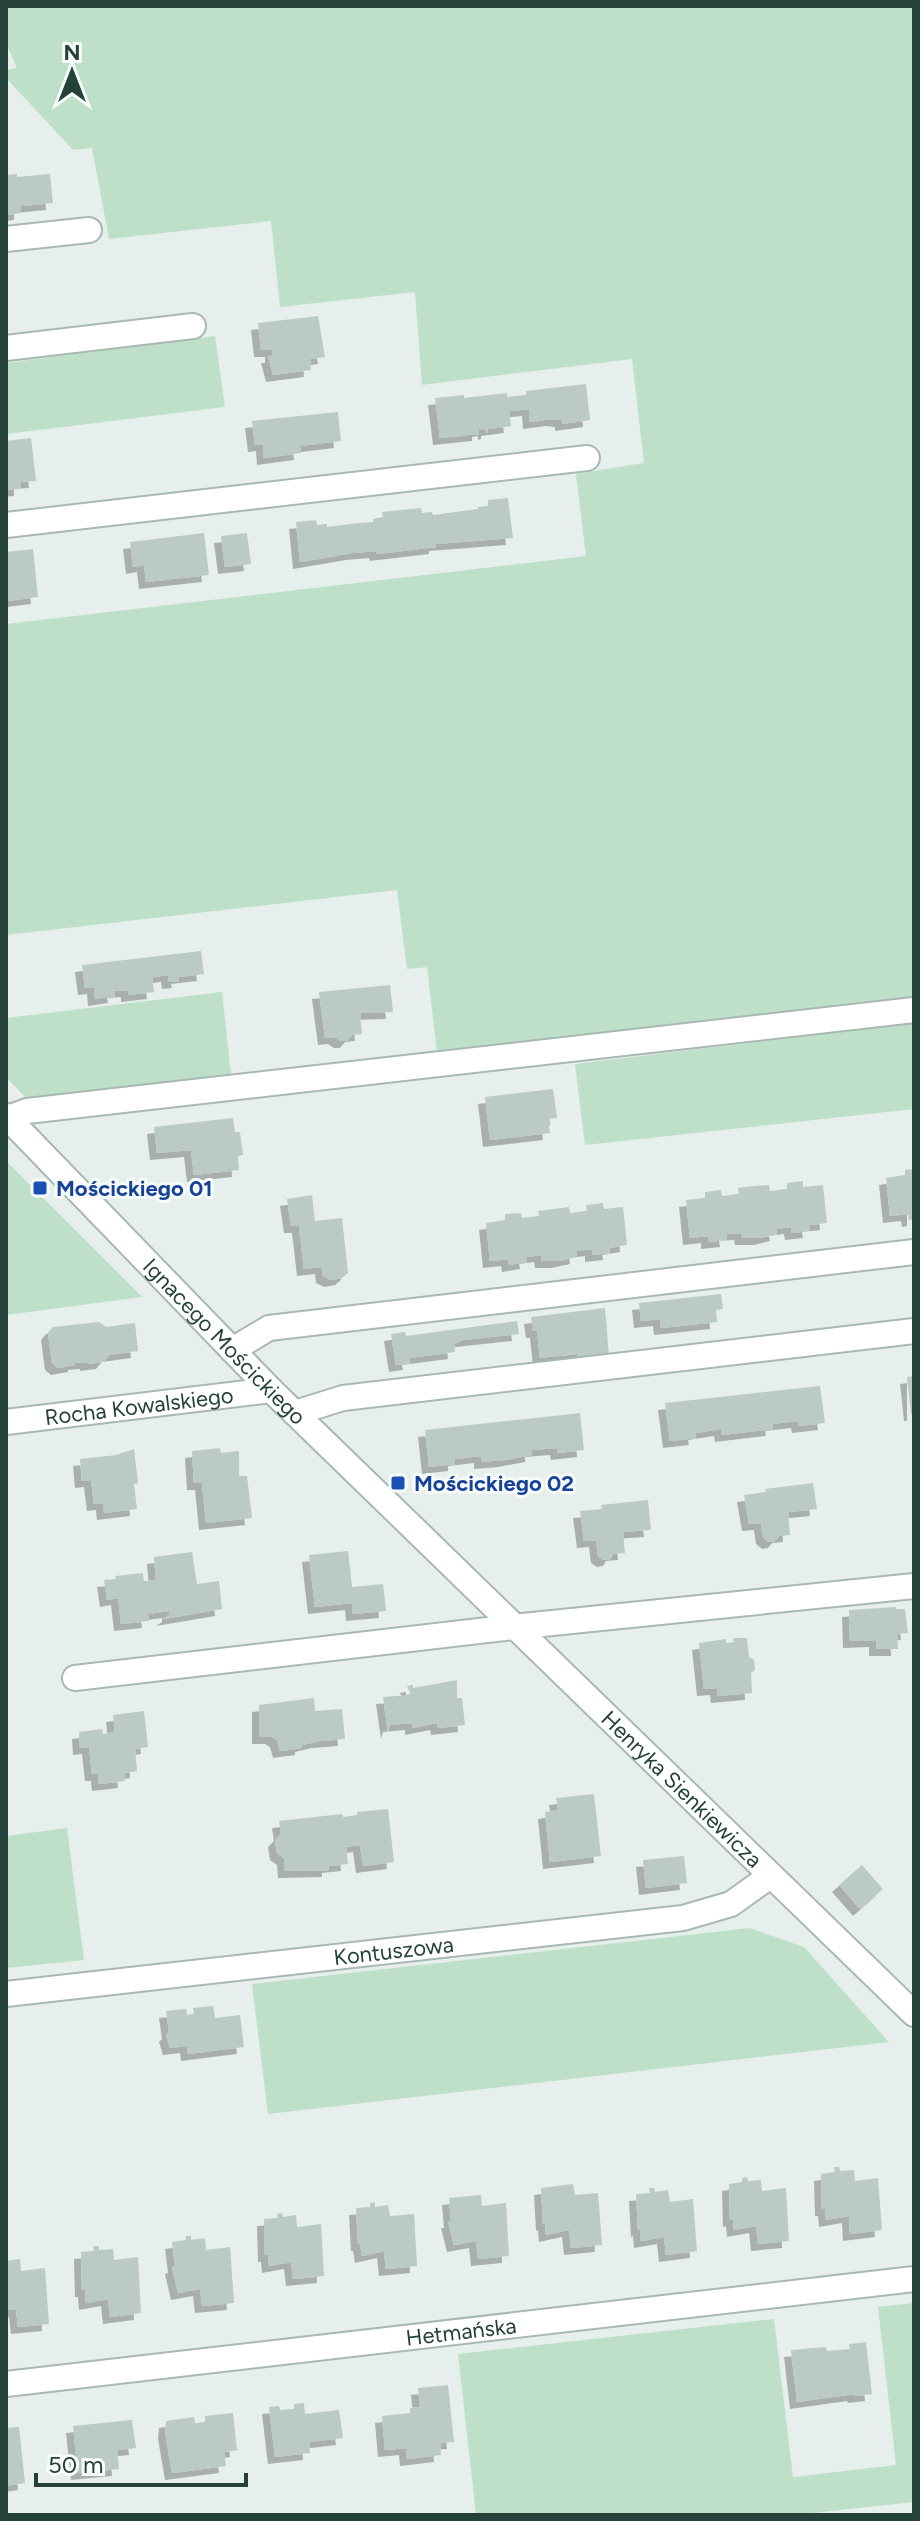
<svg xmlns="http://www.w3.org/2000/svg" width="920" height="2521" font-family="Figtree,sans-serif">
	<defs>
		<filter id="shadow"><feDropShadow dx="-7" dy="7" stdDeviation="0" flood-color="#0004"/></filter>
	</defs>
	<rect width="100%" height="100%" fill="#e6efeb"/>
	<g fill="#bfe0c8">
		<path d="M6,6H914V997L437,1052L427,967L407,969L397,890L6,935V624L586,556L576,474L644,463L632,359L422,385L415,292L280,307L271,221L109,239L92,148L73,150L6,78V70L17,68L6,43Z"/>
		<path d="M215,336L225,407L6,434V363Z"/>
		<path d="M222,992L231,1075L27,1099L6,1077V1018Z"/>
		<path d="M914,1023V1109L585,1145L575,1064Z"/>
		<path d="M6,1161L142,1297L6,1315Z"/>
		<path d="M67,1828L84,1960L6,1968V1836Z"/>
		<path d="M750,1928L804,1947L889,2042L268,2114L252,1984Z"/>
		<path d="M914,2303V2502L794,2515H476L458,2354L774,2319L793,2477L896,2465L878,2307Z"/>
	</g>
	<g fill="#bbcac4" filter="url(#shadow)">
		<path d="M17,174V177L50,174L53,203L21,206V213L6,215V175Z"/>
		<path d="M318,316L325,357L310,359L311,370L273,375L268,356H272V350H261L258,323Z"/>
		<path d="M586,384L590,420L562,424V420L553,419L530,422L529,409L509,411L511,426L488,429V432L485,433V429L479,430V434L440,438L435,398L464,395V398L507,393V397L526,395V391Z"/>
		<path d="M338,412L341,441L300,446L301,453L264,458L263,444L255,445L252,421Z"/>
		<path d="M31,438L36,481L21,482V489L6,490V441Z"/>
		<path d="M508,498L513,538L436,544V547L377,554L376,551L353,553L300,562L296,522L316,520L317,525L327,524V527L350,524L373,522V519L383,517L382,512L421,508L422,513L432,512L433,515L478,509V507L488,506V500Z"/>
		<path d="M204,533L209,575L146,582L144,565L133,567L130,542Z"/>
		<path d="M247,533L251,564L225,567L221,536Z"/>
		<path d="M33,549L38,597L6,601V552Z"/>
		<path d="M201,951L204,974L178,977L179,981L169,982L168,975L152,977L154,992L128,995V990L114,991L115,996L95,999L94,987L85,988L82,965Z"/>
		<path d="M390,985L393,1012L360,1013L362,1034L352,1035L347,1041H341L335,1037L325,1038L319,992Z"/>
		<path d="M553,1089L557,1118L548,1119L550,1133L490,1140L485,1097Z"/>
		<path d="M233,1118L235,1132H240L243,1155L238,1156L239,1170L194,1175L191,1150L157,1153L154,1127Z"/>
		<path d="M914,1169V1219L909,1220L908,1214L890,1216L886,1178L905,1175V1170Z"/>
		<path d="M803,1181V1187L823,1185L827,1223L809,1225L810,1231L792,1233L791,1227L776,1229L777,1234L761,1238H742L741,1233L726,1234L727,1240L708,1242V1236L690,1238L686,1200L705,1198V1192L721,1190L722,1196L739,1194L738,1188L754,1186L769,1185L770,1191L787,1189V1183Z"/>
		<path d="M312,1195L315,1221L342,1218L348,1273L342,1278L331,1280L323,1276L322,1267L304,1269L299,1226H291L287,1199Z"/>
		<path d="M603,1203L604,1209L623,1207L627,1245L609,1248L610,1253L592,1255V1249L576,1251L577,1257L558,1261H542L541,1255L526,1257L527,1262L509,1265L508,1259L490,1261L486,1223L505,1220V1214L521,1213L522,1218L539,1216L538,1211L569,1207L570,1213L587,1211L586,1205Z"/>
		<path d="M721,1294L723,1309L716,1310L717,1322L661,1328L660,1319L641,1321L639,1303Z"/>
		<path d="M605,1308L609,1356L577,1358V1354L540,1358L537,1331H533L531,1317Z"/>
		<path d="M517,1321L519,1334L463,1340L454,1344L455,1352L409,1358L410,1363L396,1365L391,1334L405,1332L406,1336Z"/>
		<path d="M99,1322L106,1327L135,1323L138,1351L109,1355L103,1362L87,1364V1362L75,1363V1365L58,1368L52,1363L48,1333L53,1327Z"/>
		<path d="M914,1376V1414H911L907,1377Z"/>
		<path d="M820,1386L825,1423L799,1426L798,1421L772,1424L773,1429L722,1435L721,1429L695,1433L696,1438L670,1441L665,1403Z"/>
		<path d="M580,1413L584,1450L558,1453L557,1448L532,1450V1455L505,1460L481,1462V1456L455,1459V1464L429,1467L425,1430Z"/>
		<path d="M220,1448L221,1453L239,1451V1476H247L252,1518L206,1523L202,1483H194L192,1451Z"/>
		<path d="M134,1449L138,1483L134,1484L137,1509L104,1513L103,1503L94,1504L91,1480L82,1481L80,1459L116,1455Z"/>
		<path d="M813,1483L817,1509L788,1512L790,1535L779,1536L775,1541L769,1542L763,1537L761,1523L749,1524L744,1495L766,1492L765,1489Z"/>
		<path d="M648,1500L651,1530L623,1532L625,1553L613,1554L610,1559L604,1560L598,1556L596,1540L584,1541L580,1511L602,1509L601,1505Z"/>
		<path d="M348,1551L352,1587L383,1584L386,1611L353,1614L352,1603L315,1607L309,1555Z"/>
		<path d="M192,1552L197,1584L219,1581L222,1609L163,1619L169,1615V1611L148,1614L149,1621L121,1624L118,1598L107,1600L104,1580L116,1579L115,1576L143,1573L144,1581L156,1580L154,1557Z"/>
		<path d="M896,1607V1609H905L908,1633L897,1634L898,1649H876V1640L850,1641L849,1610Z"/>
		<path d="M733,1638H747L749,1657L754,1660L755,1670L751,1673L752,1693L718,1696L717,1688L704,1689L699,1643L726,1639V1643L734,1642Z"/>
		<path d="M457,1680V1698H462L465,1725L438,1728L437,1723L412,1728V1723L390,1725L388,1732L383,1697L411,1695L407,1686L413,1685V1688Z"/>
		<path d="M314,1698L315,1711L342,1709L345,1739L319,1741L302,1745V1748L280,1751L277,1740L272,1737H259V1705Z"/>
		<path d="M144,1711L148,1747L135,1749L137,1771L124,1773L125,1781L99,1784L98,1774H92L89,1747L80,1748L79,1732L102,1729L103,1734L115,1732L113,1715Z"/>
		<path d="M594,1794L601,1856L550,1862L545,1812L558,1810L556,1798Z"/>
		<path d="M388,1809L394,1862L363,1866L360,1845L346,1847L348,1864L329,1866V1870L285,1871L284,1858L277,1853L275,1840L281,1834L279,1821L342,1814L343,1817L357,1815V1812Z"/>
		<path d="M684,1856L687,1883L646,1888L643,1860Z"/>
		<path d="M862,1865L883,1889L860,1909L839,1885Z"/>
		<path d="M213,2006L215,2018L240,2015L244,2047L188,2054L187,2046L170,2048L166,2035L169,2032L166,2011L186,2009L187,2015L194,2014L193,2008Z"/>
		<path d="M834,2167H839L840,2171L854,2170L855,2181L878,2178L882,2230L850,2234L849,2216L826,2220L825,2209H822L821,2174L835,2172Z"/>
		<path d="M747,2177L748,2181L761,2180L762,2191L786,2188L789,2241L758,2244L756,2226L734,2230L733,2219L730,2220L729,2184L742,2182V2178Z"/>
		<path d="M573,2184L575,2195L598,2193L602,2245L571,2248L569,2230L546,2235L545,2223L543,2224L541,2188Z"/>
		<path d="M649,2188H654L655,2192L668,2190L670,2202L693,2199L697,2251L666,2255L664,2237L641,2241L640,2229L638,2230L636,2194L650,2193Z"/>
		<path d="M481,2195L482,2206L506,2203L509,2256L478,2259L476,2241L454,2245L448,2221H451L449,2198Z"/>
		<path d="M375,2202V2207L388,2205L390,2216L414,2214L417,2266L386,2269L384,2251L362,2256L360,2244H358L356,2208L370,2207V2203Z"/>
		<path d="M282,2213L283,2217L296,2215L297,2227L321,2224L324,2276L293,2279L291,2262L269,2266L268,2255H265L264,2219L278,2218L277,2214Z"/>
		<path d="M186,2236H191V2240L205,2238L206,2250L230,2247L234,2303L202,2306L200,2289L178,2293L172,2267L175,2266L172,2242L186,2240Z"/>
		<path d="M93,2246H99V2250L113,2249L114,2260L138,2257L141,2313L110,2317L108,2299L86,2303L85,2290H82L81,2252L94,2251Z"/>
		<path d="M20,2259L21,2271L45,2268L49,2324L18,2327L16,2310H6V2261Z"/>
		<path d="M866,2342L872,2394L855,2396L854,2394L797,2402L791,2350L826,2347L827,2351L850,2349L849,2344Z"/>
		<path d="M448,2385L454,2442L440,2443L441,2455L407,2459L406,2448L385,2450L382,2416L410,2413V2408L420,2407L418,2388Z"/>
		<path d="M304,2403L305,2414L339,2410L343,2438L309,2442L310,2453L275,2457L269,2407L279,2406L280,2410L294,2409V2404Z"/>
		<path d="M233,2413L237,2450L224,2452L226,2466L172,2473L165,2432L166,2421L194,2417L195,2423H205V2416Z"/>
		<path d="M132,2420L136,2448L117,2450L119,2469L78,2473L73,2426Z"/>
		<path d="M19,2427L25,2483L6,2486V2428Z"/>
	</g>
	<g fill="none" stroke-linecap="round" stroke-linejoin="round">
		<g stroke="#a8b8b2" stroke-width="28">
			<g id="minor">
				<path d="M6,239L89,230"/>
				<path d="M6,348L193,326"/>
				<path d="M6,525L587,458"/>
				<path id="s1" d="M6,1116L271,1390L914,2014"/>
				<path d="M8,1118L27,1111L914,1010"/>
				<path d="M232,1350L269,1328L914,1252"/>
				<path d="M295,1413L343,1398L914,1331"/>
				<path id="s2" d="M6,1422L271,1390"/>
				<path d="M75,1678L513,1627L914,1586"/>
				<path id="s3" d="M6,1994L683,1918L731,1904L770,1876"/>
				<path id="s4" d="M6,2384L914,2279"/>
			</g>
		</g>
		<use href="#minor" stroke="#fff" stroke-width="24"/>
	</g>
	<g fill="#1a4fb4" stroke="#f7fbf9" stroke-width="3">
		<rect x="32" y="1180" width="16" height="16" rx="4"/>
		<rect x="390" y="1475" width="16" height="16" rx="4"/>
	</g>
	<g text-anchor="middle" stroke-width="6" stroke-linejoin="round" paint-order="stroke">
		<g font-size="22" font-weight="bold" fill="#164399" stroke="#f7fbf9" text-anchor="start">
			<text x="56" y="1196">Mościckiego 01</text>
			<text x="414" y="1491">Mościckiego 02</text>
		</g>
		<g font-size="22" fill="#24423a" stroke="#f7fbf9">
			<text dy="8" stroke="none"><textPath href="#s1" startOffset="314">Ignacego Mościckiego</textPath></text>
			<text dy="8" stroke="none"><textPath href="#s2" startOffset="134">Rocha Kowalskiego</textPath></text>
			<text dy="8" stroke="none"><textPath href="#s1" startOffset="954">Henryka Sienkiewicza</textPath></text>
			<text dy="8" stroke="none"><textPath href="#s3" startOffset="390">Kontuszowa</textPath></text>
			<text dy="8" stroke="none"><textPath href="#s4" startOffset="458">Hetmańska</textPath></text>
		</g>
	</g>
	<rect width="920" height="2521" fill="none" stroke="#24423a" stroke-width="16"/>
	<g transform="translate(72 72)" stroke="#f7fbf9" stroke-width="6" paint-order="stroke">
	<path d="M0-6L14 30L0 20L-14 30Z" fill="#24423a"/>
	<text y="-12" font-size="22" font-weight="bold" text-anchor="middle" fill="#24423a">N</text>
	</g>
	<path d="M36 2473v12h210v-12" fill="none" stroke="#24423a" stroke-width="4"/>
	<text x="48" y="2473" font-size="24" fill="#24423a" stroke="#f7fbf9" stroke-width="6" paint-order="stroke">50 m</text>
</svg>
